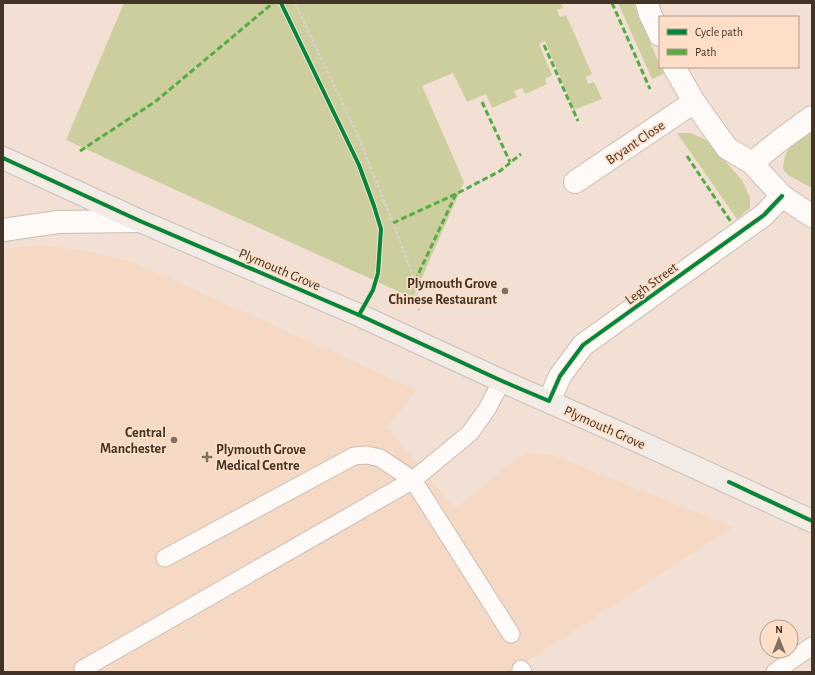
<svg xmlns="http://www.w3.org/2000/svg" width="815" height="675" font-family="'Alegreya Sans',sans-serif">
	<rect width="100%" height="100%" fill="#f1e0d3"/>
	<path fill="#f5d9c4" d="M42,245L92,252L133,262L417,390L387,427L455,509L516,459L531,453L552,455L733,527L510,672H3V249Z"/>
	<g fill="#cdce9e">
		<path d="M124,3H561L563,8L557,10L560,17L566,15L592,74L586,77L588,84L594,82L602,99L574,110L545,41L539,44L552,75L545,79L547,84L525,94L522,88L514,91L517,97L492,108L486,94L467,102L453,73L422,86L464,182L413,298L66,140Z"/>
		<path d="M618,3H634L638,15L664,74L652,79Z"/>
		<path d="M812,130V188L788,175L783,169C785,144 794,144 812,130Z"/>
		<path d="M677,133H691L706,140L742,180L750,198V208L737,219Z"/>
	</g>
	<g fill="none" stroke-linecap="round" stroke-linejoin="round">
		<g stroke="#ccbdb2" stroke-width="19">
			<g id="lane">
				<path d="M165,558L354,456L367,455L380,458L413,480L511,634"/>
				<path d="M83,669L413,480L470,433L487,409L502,381"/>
				<path d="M521,669L523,672"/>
				<path d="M775,672L812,646"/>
			</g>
		</g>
		<g stroke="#ccbdb2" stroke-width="24">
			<g id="street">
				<path d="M647,3L650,14L660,35"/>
				<path d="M674,67L694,102L727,148L752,163L782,196L812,216"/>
				<path d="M752,163L779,141L812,117"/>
				<path d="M575,182L694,102"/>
				<path d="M549,401L560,376L583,345L764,215L782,196"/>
			</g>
		</g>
		<g stroke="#ccbdb2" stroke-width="24">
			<path id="secondary" d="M3,230L58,222L140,221"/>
		</g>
		<g stroke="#cac0b8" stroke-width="24">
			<path id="primary" d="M3,158L140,221L359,315L502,381L640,442L812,521"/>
		</g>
		<path stroke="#d8d2ce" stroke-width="2.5" stroke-dasharray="3 2" stroke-linecap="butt" d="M295,3L358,136L393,223L415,281L419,312"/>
		<use href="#lane" stroke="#fdfaf8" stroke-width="17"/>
		<use href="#street" stroke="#fdfaf8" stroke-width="22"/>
		<use href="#secondary" stroke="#fdfaf8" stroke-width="22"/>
		<use href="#primary" stroke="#f3ebe6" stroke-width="22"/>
		<g stroke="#56ac44" stroke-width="3" stroke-dasharray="6 3" stroke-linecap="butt">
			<path d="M612,3L650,89"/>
			<path d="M544,45L578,121"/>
			<path d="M482,102L510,162"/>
			<path d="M80,151L156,101L273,3"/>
			<path d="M687,156L731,222"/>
			<path d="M393,223L456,194L500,171L521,154"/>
			<path d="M415,281L456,194"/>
		</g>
		<g stroke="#fedec6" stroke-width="6">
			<g id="cycleway">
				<path d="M281,3L359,165L374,206L381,229L378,273L373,290L359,315"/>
				<path d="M3,158L140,221L359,315L502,381L549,401L560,376L583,345L764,215L782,196"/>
				<path d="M729,482L812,521"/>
			</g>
		</g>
		<use href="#cycleway" stroke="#00873e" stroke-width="4"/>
	</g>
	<g fill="#807064" stroke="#fedec6" stroke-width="1.5">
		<circle cx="505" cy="291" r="4"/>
		<circle cx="174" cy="440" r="4"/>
		<path d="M205 451h4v4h4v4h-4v4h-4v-4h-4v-4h4z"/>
	</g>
	<g text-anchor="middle" stroke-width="3.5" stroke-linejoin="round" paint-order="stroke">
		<g font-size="14" fill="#433428" stroke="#fedec6">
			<text transform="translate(635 142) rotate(-34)" y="5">Bryant Close</text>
			<text transform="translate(280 269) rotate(23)" y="5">Plymouth Grove</text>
			<text transform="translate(651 283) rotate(-36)" y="5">Legh Street</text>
			<text transform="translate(605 427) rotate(24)" y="5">Plymouth Grove</text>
		</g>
		<g font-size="14" font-weight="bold" fill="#433428" stroke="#fedec6" text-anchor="end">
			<text x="497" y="288">Plymouth Grove<tspan x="497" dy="16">Chinese Restaurant</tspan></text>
			<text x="166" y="437">Central<tspan x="166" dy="16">Manchester</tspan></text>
			<text x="216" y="454" text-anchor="start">Plymouth Grove<tspan x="216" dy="16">Medical Centre</tspan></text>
		</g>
	</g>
	<rect width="815" height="675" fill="none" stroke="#433428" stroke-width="8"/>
	<rect x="659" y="16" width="140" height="52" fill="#fedec6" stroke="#b39a87"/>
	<rect x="667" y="29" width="20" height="6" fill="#00873e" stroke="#b39a87"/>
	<text x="695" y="36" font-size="12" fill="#433428">Cycle path</text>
	<rect x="667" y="49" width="20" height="6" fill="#56ac44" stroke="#b39a87"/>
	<text x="695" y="56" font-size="12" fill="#433428">Path</text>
	<g transform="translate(779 639)"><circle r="19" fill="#fedec6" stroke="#b39a87"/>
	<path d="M0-3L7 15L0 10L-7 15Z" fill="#807064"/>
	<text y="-6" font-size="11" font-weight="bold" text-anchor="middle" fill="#433428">N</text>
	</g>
</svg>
